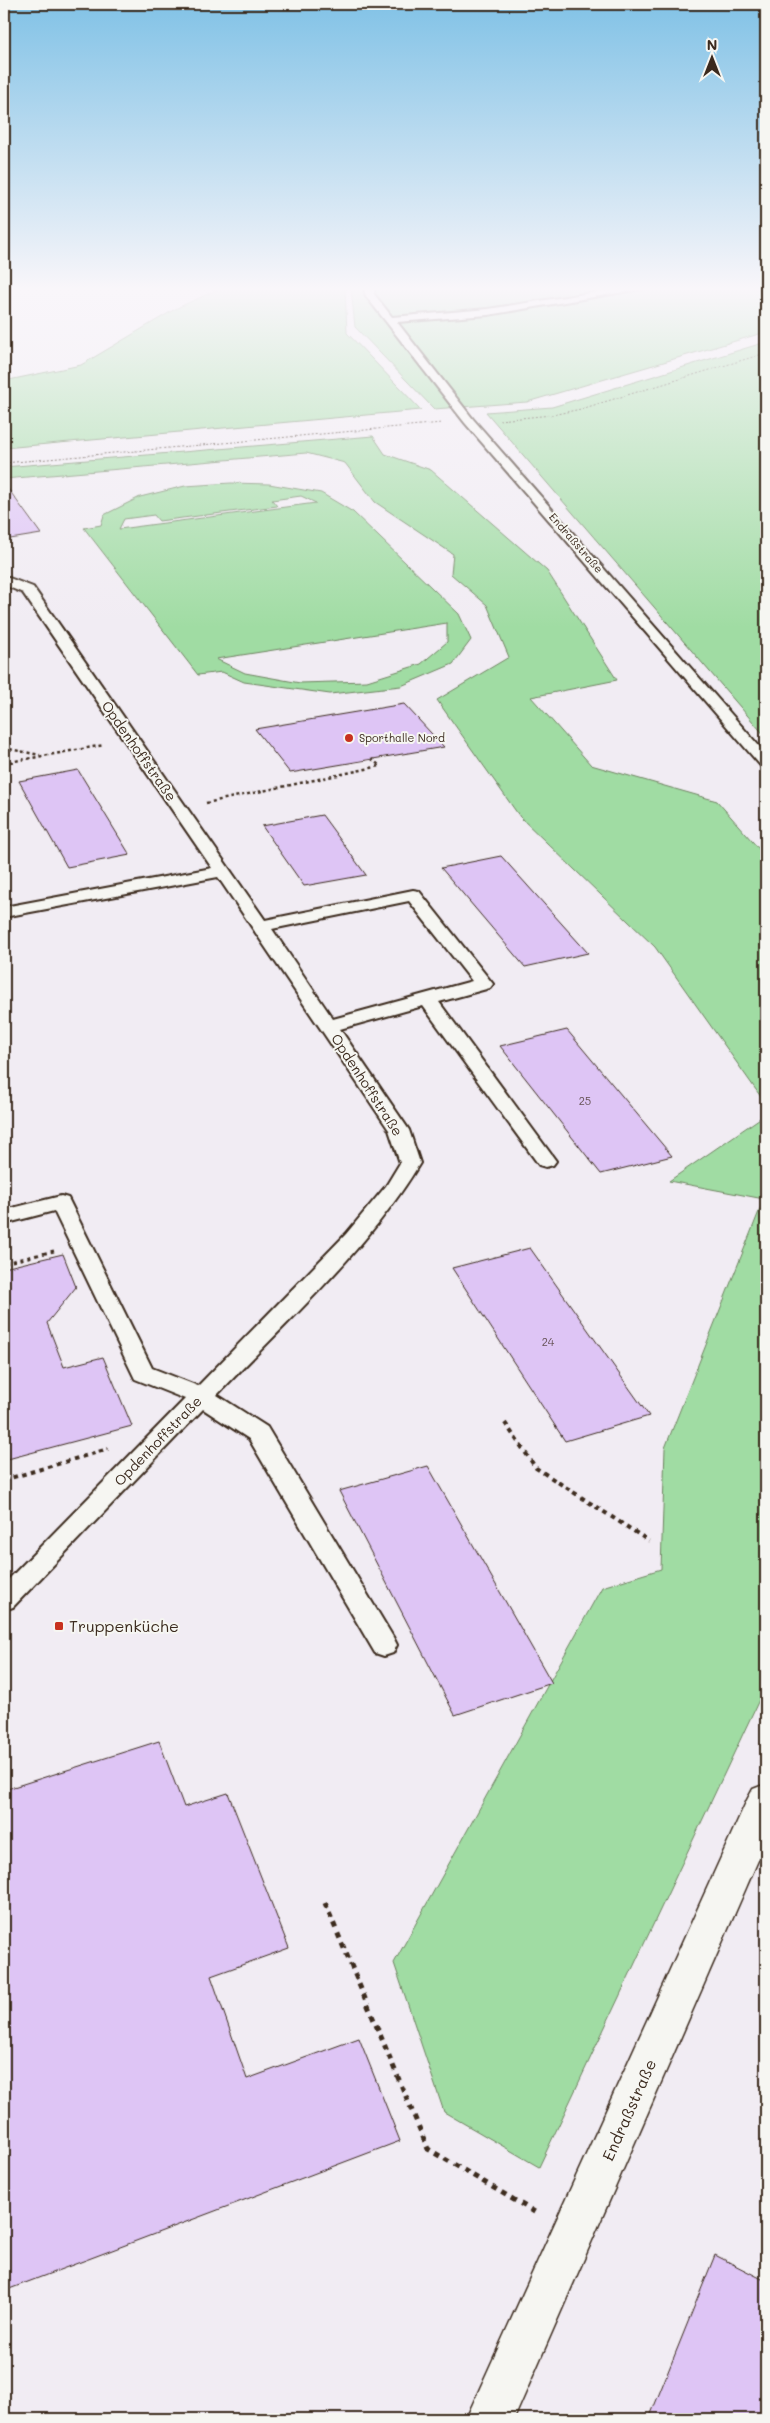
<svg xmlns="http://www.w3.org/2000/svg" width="770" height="2423" font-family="Mali,sans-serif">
	<rect width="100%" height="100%" fill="#f1ecf3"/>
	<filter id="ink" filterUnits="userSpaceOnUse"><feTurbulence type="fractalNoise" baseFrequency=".02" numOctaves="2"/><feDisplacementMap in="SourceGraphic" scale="10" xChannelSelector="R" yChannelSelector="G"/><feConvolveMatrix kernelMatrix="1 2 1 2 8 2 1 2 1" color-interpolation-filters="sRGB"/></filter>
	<g filter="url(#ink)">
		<g fill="#a0dca3" stroke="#6e8360" fill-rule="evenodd">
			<path d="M221,288H345L347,333L421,410L4,448V381L81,365L177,308Z"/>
			<path d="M351,288H754L766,292V332L527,402L434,409L355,327Z"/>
			<path d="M766,342V737L486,412L552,407Z"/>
			<path d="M373,436L385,454L431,470L547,571L617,680L531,697L591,765L717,801L766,857V1104L655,947L520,817L437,700L509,657L487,605L451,574L453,554L375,502L345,463L306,453L4,479V467Z"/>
			<path d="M231,483L269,484L321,493L353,512L459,614L471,640L453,664L401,686L330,694L244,682L222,672L198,675L84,528L101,525L104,515L140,497L185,486ZM301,496L316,503L119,529L124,519L154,515L159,521L277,506L272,500ZM447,623V642L421,664L367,681L300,683L245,673L216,659Z"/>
			<path d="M766,1114V1685L539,2167L444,2112L394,1963L602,1587L661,1569L665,1448L764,1199L669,1181Z"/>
		</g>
		<g fill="#dec5f5" stroke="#3b2a1e">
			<path d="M4,483L41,534L4,540Z"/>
			<path d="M404,704L444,747L290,773L255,729Z"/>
			<path d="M78,770L130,855L67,867L19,781Z"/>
			<path d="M322,815L366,875L304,886L262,826Z"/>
			<path d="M501,856L588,953L525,967L441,868Z"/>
			<path d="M567,1030L672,1156L601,1174L500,1046Z"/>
			<path d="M530,1248L649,1416L565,1441L452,1268Z"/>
			<path d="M63,1254L76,1287L47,1323L64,1367L103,1357L132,1426L4,1460V1268Z"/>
			<path d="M428,1466L552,1683L455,1715L339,1491Z"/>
			<path d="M159,1741L184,1807L228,1793L289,1948L211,1976L247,2079L359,2038L400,2141L4,2291V1790Z"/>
			<path d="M715,2255L766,2281V2404L761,2419H649Z"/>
		</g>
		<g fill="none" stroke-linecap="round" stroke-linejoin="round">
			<g stroke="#3b2a1e" stroke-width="4">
				<g id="service">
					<path d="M364,288H374V294L392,317L488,309L623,288H647L488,315L397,322L473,419L766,754V768L761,766L465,423L366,296Z"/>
					<path d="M4,576L33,587L265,920L413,890L419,891L493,984L490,988L439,1002L556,1161L553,1165L546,1167L539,1165L423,1006L340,1029L409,1130L420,1163C367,1251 287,1321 217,1395L267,1427L393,1637L397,1645L393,1653L384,1656L375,1653L249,1439L203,1409L13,1607L4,1610V1584L185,1399L135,1379L54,1211L4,1224V1210L61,1196L68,1198L152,1368L198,1386L346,1234L386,1186L400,1163L389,1130L218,877L4,917V907L212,868L23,593L4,585ZM409,901L472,981L333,1019L272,929Z"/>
				</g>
			</g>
			<g stroke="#3b2a1e" stroke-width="3">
				<path id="minor" d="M766,1784V1842L514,2419H466L747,1800L753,1789Z"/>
			</g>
			<g stroke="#3b2a1e" stroke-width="1" stroke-dasharray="2 2" stroke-linecap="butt">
				<path d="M499,420L552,415L581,409L766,353"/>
				<path d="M4,463L442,423"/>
			</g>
			<g stroke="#3b2a1e" stroke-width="2.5" stroke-dasharray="3 3" stroke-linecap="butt">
				<path d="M4,748L40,755"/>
				<path d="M4,763L104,745"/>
				<path d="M206,803L380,766L372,759"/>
			</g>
			<path stroke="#3b2a1e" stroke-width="3" stroke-dasharray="4 4" stroke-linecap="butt" d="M4,1263L54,1251"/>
			<g stroke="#3b2a1e" stroke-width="4" stroke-dasharray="4.5 4.5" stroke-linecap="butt">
				<path d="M505,1423L536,1468L649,1541"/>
				<path d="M4,1480L108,1449"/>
				<path d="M4,1547L7,1556"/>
			</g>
			<path stroke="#3b2a1e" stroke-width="5" stroke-dasharray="5.5 5.5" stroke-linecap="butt" d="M325,1903L428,2149L538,2214"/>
			<use href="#service" fill="#f6f6f2" fill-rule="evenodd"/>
			<use href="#minor" fill="#f6f6f2" fill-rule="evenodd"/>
		</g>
	</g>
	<linearGradient id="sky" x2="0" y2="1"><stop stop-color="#81c2e6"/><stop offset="0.46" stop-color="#f9f6fa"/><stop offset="1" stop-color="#f9f6fa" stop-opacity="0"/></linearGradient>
	<rect width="770" height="628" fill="url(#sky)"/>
	<g fill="#c8321e" stroke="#f6f6f2" stroke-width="2">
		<circle cx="349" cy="738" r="5"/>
		<rect x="54" y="1621" width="10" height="10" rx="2.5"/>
	</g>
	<g text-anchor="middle" stroke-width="4" stroke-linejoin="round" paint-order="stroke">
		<g font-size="11" fill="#3b2a1e" stroke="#f6f6f2">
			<text transform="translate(576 543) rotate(49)" y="4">Endraßstraße</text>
		</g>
		<g font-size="11" fill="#3b2a1e" stroke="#f6f6f2" text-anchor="start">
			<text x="359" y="742">Sporthalle Nord</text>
		</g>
		<g font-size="11" fill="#645154">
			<text x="585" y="1105">25</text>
			<text x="548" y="1346">24</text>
		</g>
		<g font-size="14" fill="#3b2a1e" stroke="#f6f6f2">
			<text transform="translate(139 751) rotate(55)" y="5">Opdenhoffstraße</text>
			<text transform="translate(367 1085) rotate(57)" y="5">Opdenhoffstraße</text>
			<text transform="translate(158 1441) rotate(-46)" y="5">Opdenhoffstraße</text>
		</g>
		<g font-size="16" fill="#3b2a1e" stroke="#f6f6f2" text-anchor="start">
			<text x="69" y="1632">Truppenküche</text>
		</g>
		<g font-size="16" fill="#3b2a1e" stroke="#f6f6f2">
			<text transform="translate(629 2110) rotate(-66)" y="6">Endraßstraße</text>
		</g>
	</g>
	<rect width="770" height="2423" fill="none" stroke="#f6f6f2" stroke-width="20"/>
	<rect x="10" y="10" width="750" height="2403" fill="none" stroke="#3b2a1e" stroke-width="2" filter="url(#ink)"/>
	<g transform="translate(712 58)" stroke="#f6f6f2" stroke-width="4" paint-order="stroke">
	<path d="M0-4L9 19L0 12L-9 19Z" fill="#3b2a1e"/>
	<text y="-8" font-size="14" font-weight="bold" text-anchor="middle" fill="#3b2a1e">N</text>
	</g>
</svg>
